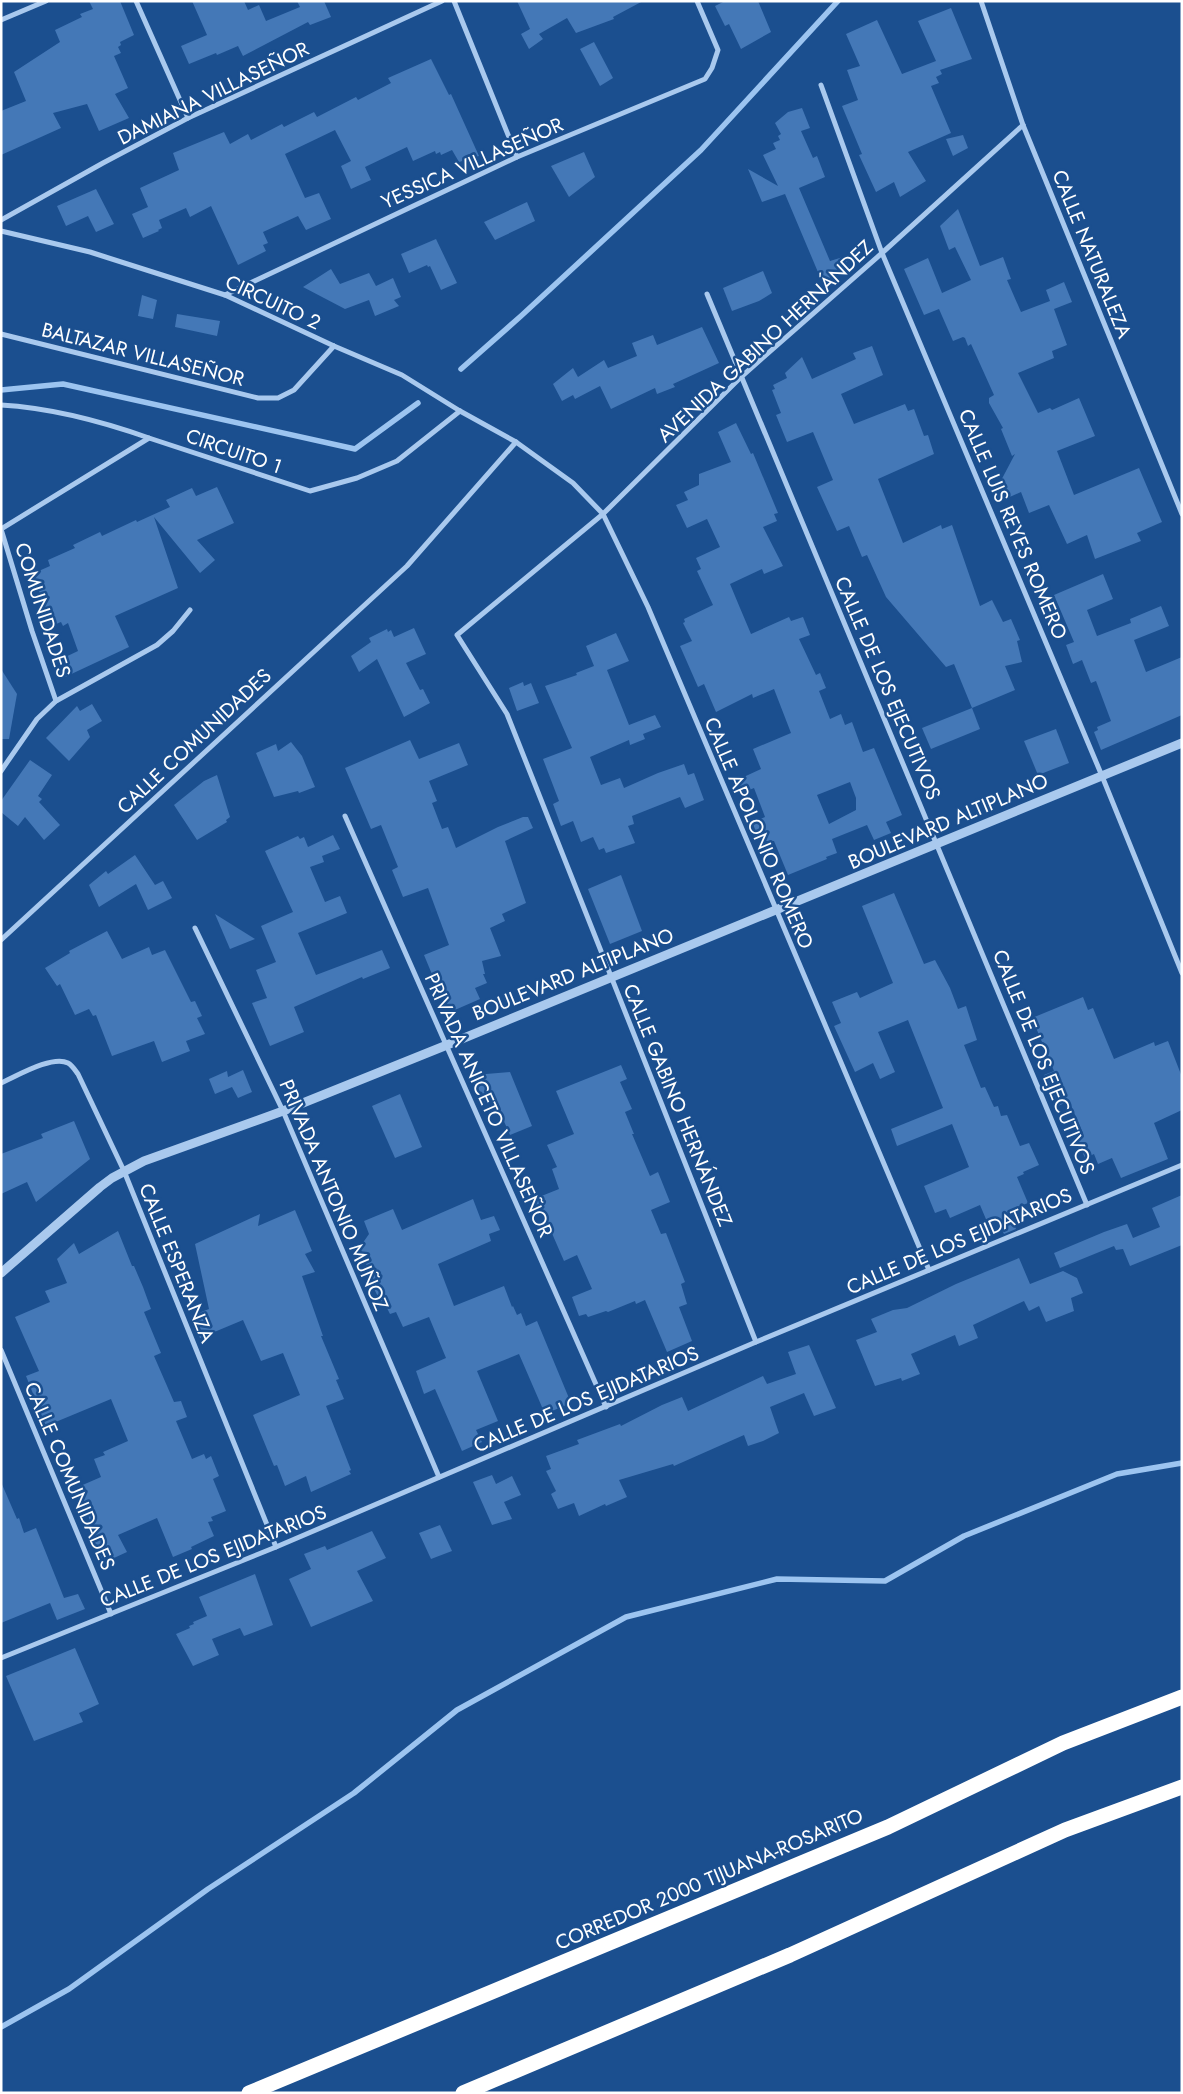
<svg xmlns="http://www.w3.org/2000/svg" width="1183" height="2094" font-family="Jost,sans-serif">
	<rect width="100%" height="100%" fill="#1b4f8f"/>
	<g fill="none" stroke-linecap="round" stroke-linejoin="round">
		<g stroke="#9cc4f0" stroke-width="5.5">
			<path d="M461,369L521,316L701,150L838,1"/>
			<path d="M1,390L63,384L355,449L418,403"/>
			<path d="M1,2027L69,1989L208,1889L354,1793L457,1710L626,1617L777,1579L885,1581L964,1536L1117,1474L1182,1463"/>
		</g>
	</g>
	<g fill="#4478b7" fill-rule="evenodd">
		<path d="M89,1H120L134,35L120,42L121,45L118,47L121,53L114,56L128,88L115,94L129,118L99,131L87,104L53,113L61,128L1,155V111L26,101L14,72L60,42L55,30L82,17L80,14L93,9Z"/>
		<path d="M192,1H244L248,10L259,5L266,21L300,7L297,1H324L331,17L310,25L308,22L243,56L238,46L217,55L216,53L189,64L181,46L207,35Z"/>
		<path d="M517,1H643L613,17L614,19L576,33L567,18L539,34L543,39L529,49L521,34L530,29Z"/>
		<path d="M725,1H758L771,32L741,49L729,24L725,26L715,6Z"/>
		<path d="M951,8L972,59L940,70L942,74L936,77L939,83L931,86L951,133L908,152L926,181L900,197L894,182L876,192L859,155L862,154L842,106L858,100L847,70L860,66L846,34L877,20L902,74L936,61L918,21Z"/>
		<path d="M594,42L613,78L600,86L580,49Z"/>
		<path d="M431,59L449,95L451,94L479,156L459,162L452,150L441,155L440,152L436,154L435,151L413,161L407,147L365,167L371,180L351,189L341,166L351,161L335,130L285,154L305,198L319,193L331,219L306,230L298,216L263,232L268,243L263,245L266,251L238,265L211,206L190,217L186,208L159,220L162,228L158,230L159,231L143,238L132,214L148,207L140,188L179,170L173,153L224,132L230,144L248,134L251,140L282,124L284,127L314,112L317,117L356,97L358,100L391,83L388,78Z"/>
		<path d="M802,108L810,128L801,131L813,158L817,156L825,177L799,188L830,261L856,253L823,284L785,194L762,202L748,169L778,186L763,155L776,149L773,143L780,140L778,136L781,134L775,123L788,112Z"/>
		<path d="M963,135L968,148L953,156L946,139Z"/>
		<path d="M584,152L595,177L569,197L551,166Z"/>
		<path d="M96,189L114,224L96,232L88,216L66,226L57,206Z"/>
		<path d="M527,202L535,221L495,240L484,222Z"/>
		<path d="M958,209L980,266L1003,257L1011,279L1007,280L1021,312L1050,301L1046,290L1064,282L1072,302L1054,309L1067,345L1052,351L1054,358L1018,373L1038,413L1050,408L1052,410L1079,398L1095,436L1057,451L1074,495L1139,468L1162,522L1137,533L1141,541L1095,559L1087,535L1067,544L1049,505L1029,513L1021,492L1001,501L996,490L1015,454L1012,456L1001,429L1003,428L989,403V398L994,395L971,344L968,346L965,338L963,337L953,341L939,309L924,315L904,269L928,258L942,293L971,280L955,247L949,250L940,226Z"/>
		<path d="M436,239L457,283L441,290L430,266L428,267L427,265L409,273L401,254Z"/>
		<path d="M331,269L340,284L369,273L376,286L393,278L401,297L394,300L399,306L375,316L369,300L345,309L303,287Z"/>
		<path d="M763,271L772,293L759,301L732,311L723,288Z"/>
		<path d="M142,295L157,300L153,319L138,316Z"/>
		<path d="M177,314L220,321L217,336L175,327Z"/>
		<path d="M702,327L719,363L673,384L675,387L657,394L655,388L611,409L600,386L575,399L573,395L562,401L553,384L573,368L578,377L604,360L608,368L637,356L632,343L653,335L657,345Z"/>
		<path d="M872,346L883,375L841,394L854,424L905,404L908,411L914,409L924,436L928,435L934,454L878,479L903,543L941,525L942,529L952,525L980,606L992,600L1003,622L1011,619L1020,640L1017,641L1022,662L1005,666L1015,690L972,708L954,664L946,667L886,597L867,555L862,557L849,526L837,531L817,487L833,480L813,432L787,442L776,415L781,413L772,390L775,389L773,385L787,378L785,373L802,357L812,379L856,359L853,353Z"/>
		<path d="M736,423L751,454L753,453L778,513L774,514L777,521L763,527L783,566L764,574L762,569L730,584L740,608L751,634L789,617L791,621L803,617L810,635L799,639L816,675L820,673L826,688L819,691L830,719L841,714L845,725L852,722L863,752L874,748L902,815L886,822L891,833L874,840L867,825L832,839L837,853L826,857L827,859L788,875L774,841H760L752,822L765,817L754,788L740,794L735,781L761,769L753,749L791,733L774,689L753,698L752,694L716,712L704,684L698,687L680,646L692,641L683,623L685,622L684,619L713,605L697,571L701,569L696,558L720,547L707,519L687,528L676,505L688,500L684,492L699,485V474L731,462L718,432ZM850,782L856,798V810L829,824L817,795Z"/>
		<path d="M217,487L234,523L197,540L215,560L200,573L154,517L178,588L115,616L129,647L65,677L59,660L78,651L68,623L63,626L61,622L51,626L48,620L45,622L40,608L45,606L32,574L50,566L48,560L75,548L73,545L100,532L102,536L136,520L137,522L170,507L166,500L192,488L196,496Z"/>
		<path d="M1103,574L1113,599L1087,610L1097,636L1131,623L1130,619L1161,606L1169,626L1134,640L1146,672L1182,657V715L1101,750L1094,732L1098,730L1097,727L1111,721L1096,681L1091,683L1082,660L1073,664L1066,645L1074,642L1054,595Z"/>
		<path d="M414,628L426,654L406,663L420,690L423,689L430,703L404,717L377,659L359,672L351,656L371,642L369,638L387,629L388,632L391,630L394,637Z"/>
		<path d="M616,633L629,661L607,670L629,725L655,715L661,727L643,734L645,739L630,745L629,740L590,757L601,785L620,778L624,788L658,773L684,764L688,775L694,773L704,800L685,808L680,797L632,816L634,824L628,826L635,843L606,853L604,848L599,850L593,837L581,842L573,821L561,826L553,804L559,801L543,759L572,748L545,686L577,675L576,673L594,666L586,646Z"/>
		<path d="M1,669L17,694L9,739H1Z"/>
		<path d="M523,682L524,686L531,683L539,703L517,711L509,688Z"/>
		<path d="M92,704L102,721L87,730L90,737L69,761L46,738L77,706L80,711Z"/>
		<path d="M972,708L980,729L931,749L922,728Z"/>
		<path d="M1056,729L1069,763L1038,775L1024,741Z"/>
		<path d="M410,740L419,759L459,743L468,765L429,781L437,801L432,803L442,829L448,827L456,848L498,827L523,817H528L533,828L505,841L526,903L502,914L505,921L490,928L501,956L482,961L485,974H483L487,983L475,988L480,999L448,1013L424,955L449,945L428,888L403,897L392,870L398,867L381,825L371,829L345,768Z"/>
		<path d="M291,742L302,756L315,787L299,793L298,791L274,797L256,753L276,744L278,751Z"/>
		<path d="M30,760L52,775L38,796L42,799L39,802L60,825L44,840L25,817L18,826L1,812V801Z"/>
		<path d="M217,775L230,817L226,820L227,822L197,840L174,805L204,781Z"/>
		<path d="M333,835L340,849L322,856L324,862L310,867L325,902L340,896L347,913L298,933L316,975L382,950L390,968L363,979L362,977L294,1007L304,1032L270,1046L252,1003L267,998L256,970L276,962L261,926L293,912L265,851L298,836L300,839L304,837L308,847Z"/>
		<path d="M135,855L155,885L163,881L172,898L148,910L136,884L99,907L89,885L106,871L108,874Z"/>
		<path d="M621,875L642,931L610,944L588,889Z"/>
		<path d="M894,893L924,964L935,960L950,988L958,1009L966,1006L977,1040L964,1045L981,1088L985,1087L994,1107L998,1106L1001,1116L1007,1115L1020,1146L1029,1143L1039,1165L1023,1172L1024,1174L1017,1177L1028,1203L1008,1211L1016,1229L1004,1234L997,1220L988,1224L980,1205L950,1218L946,1209L935,1213L924,1186L969,1167L952,1124L897,1146L891,1129L943,1108L908,1020L878,1032L895,1072L880,1079L873,1063L855,1072L834,1026L841,1023L832,1002L857,992L860,998L893,983L862,906Z"/>
		<path d="M215,914L255,939L230,949Z"/>
		<path d="M107,931L122,959L149,947L152,955L165,950L191,1002L195,1001L202,1016L197,1018L205,1034L186,1041L190,1051L162,1062L154,1041L112,1056L96,1015L93,1016L89,1009L75,1015L60,984L57,986L45,968L70,953L69,951Z"/>
		<path d="M1083,997L1088,1010L1093,1008L1114,1059L1154,1042L1155,1046L1168,1041L1182,1077V1110L1154,1123L1168,1159L1121,1178L1112,1158L1098,1164L1094,1154L1085,1158L1075,1136L1083,1133L1069,1101L1058,1106L1056,1101L1054,1102L1044,1075L1054,1071L1032,1018Z"/>
		<path d="M621,1065L627,1079L620,1082L632,1109L625,1112L634,1134H632L650,1176L658,1172L670,1202L651,1210L661,1234L666,1233L685,1282L681,1284L687,1304L679,1307L692,1341L667,1352L645,1300L636,1304L635,1301L608,1312L606,1311L588,1317L586,1314L579,1316L572,1297L592,1289L577,1255L564,1261L544,1215L541,1216L539,1213L534,1199L559,1189L552,1169L557,1167L547,1145L574,1134L556,1091Z"/>
		<path d="M243,1070L252,1092L238,1098L232,1087L215,1094L209,1079L227,1071L228,1077Z"/>
		<path d="M510,1072L532,1126L510,1135L499,1110L498,1111L493,1100L484,1103L475,1080L486,1074Z"/>
		<path d="M400,1094L422,1147L395,1158L372,1106Z"/>
		<path d="M74,1121L90,1159L36,1202L27,1182L1,1194V1154L43,1138L41,1134Z"/>
		<path d="M1182,1195V1245L1130,1266L1123,1249L1116,1250L1114,1246L1060,1268L1054,1253L1104,1232L1127,1224L1133,1238L1160,1227L1152,1208Z"/>
		<path d="M473,1199L481,1220L494,1216L500,1230L489,1234L491,1241L438,1264L454,1306L504,1286L512,1307L513,1306L517,1315L521,1313L526,1326L537,1321L571,1403L545,1414L519,1354L477,1371L498,1421L476,1430L482,1442L462,1451L435,1389L424,1394L416,1371L446,1358L429,1317L403,1327L396,1312L390,1314L384,1302L381,1303L365,1270L368,1269L360,1247L369,1234L364,1221L393,1209L402,1230Z"/>
		<path d="M295,1210L312,1251L305,1254L315,1272L302,1276L323,1336H321L339,1379L336,1380L344,1399L326,1406L351,1470L349,1471L351,1474L311,1492L306,1476L285,1486L277,1465L274,1466L253,1415L300,1395L283,1353L261,1361L243,1320L200,1338L191,1316L209,1309L195,1244L260,1214L258,1226Z"/>
		<path d="M118,1231L132,1266H134L143,1287L151,1309L144,1312L161,1353L154,1356L174,1402L181,1401L187,1417L176,1421L192,1459L204,1454L206,1459L211,1456L219,1476L213,1479L226,1511L211,1517L213,1521L208,1522L214,1536L191,1547L192,1549L173,1557L157,1518L118,1535L127,1552L103,1563L91,1535L94,1532L78,1487L101,1477L94,1459L105,1455L103,1452L128,1441L111,1399L46,1426L26,1376L39,1371L15,1317L50,1302L45,1291L67,1283L57,1259L74,1243L79,1254Z"/>
		<path d="M1019,1258L1030,1284L1063,1271L1077,1278L1083,1293L1071,1298L1074,1311L1046,1322L1039,1306L1029,1311L1024,1301L973,1325L978,1338L959,1346L955,1335L911,1354L920,1374L902,1381L901,1378L875,1386L856,1340L877,1332L871,1319L893,1310L907,1308L956,1284Z"/>
		<path d="M809,1345L836,1408L814,1416L804,1393L770,1407L779,1433L763,1441L748,1446L744,1435L674,1466L673,1464L619,1480L627,1497L606,1506L605,1504L579,1516L574,1503L558,1509L551,1494L556,1491L546,1471L551,1469L546,1456L579,1444L577,1440L620,1424L621,1426L662,1405L682,1397L688,1411L763,1376L767,1384L796,1374L788,1352Z"/>
		<path d="M492,1475L496,1484L512,1476L521,1495L504,1502L512,1519L492,1525L473,1482Z"/>
		<path d="M1,1482L17,1519L19,1518L24,1533L36,1528L64,1598L78,1594L85,1609L57,1620L50,1603L1,1623Z"/>
		<path d="M440,1525L452,1551L431,1559L419,1533Z"/>
		<path d="M372,1531L386,1558L357,1571L373,1601L311,1627L289,1579L311,1569L304,1554L325,1546L327,1550Z"/>
		<path d="M255,1574L273,1625L244,1636L240,1628L212,1639L219,1655L193,1666L176,1634L190,1628L189,1626L194,1624L193,1622L207,1616L199,1597Z"/>
		<path d="M75,1648L99,1704L79,1713L83,1722L34,1741L6,1676Z"/>
	</g>
	<g fill="none" stroke-linecap="round" stroke-linejoin="round">
		<g stroke="#a9c9ee" stroke-width="5">
			<path d="M136,1L188,118"/>
			<path d="M454,1L517,157"/>
			<path d="M981,1L1023,125L1182,514"/>
			<path d="M1,20L46,1"/>
			<path d="M821,85L882,253L1102,776L1182,973"/>
			<path d="M1,220L103,163L188,118L442,1"/>
			<path d="M1,231L90,252L225,295L334,346L402,375L460,411L516,442L573,483L603,514L648,607L929,1270"/>
			<path d="M707,294L1087,1205"/>
			<path d="M225,295L517,157L705,79L712,68L718,50L697,1"/>
			<path d="M1,334L258,398H278L294,390L334,346"/>
			<path d="M1,405C52,408 101,421 149,438"/>
			<path d="M1,529L149,438L310,491L357,478L397,461L460,411"/>
			<path d="M1,529L32,631L56,701"/>
			<path d="M1,771L37,719L56,701L157,645L173,631L190,610"/>
			<path d="M345,816L606,1407"/>
			<path d="M195,928L283,1111L439,1477"/>
			<path d="M1,940L407,566L516,442"/>
			<path d="M1,1083C17,1076 52,1055 68,1063C72,1065 75,1070 78,1074L124,1171L276,1547"/>
			<path d="M756,1342L507,714L457,635L603,514L741,377L882,253L1023,125"/>
			<path d="M1,1350L111,1614"/>
			<path d="M1,1658L276,1547L756,1342L1182,1165"/>
		</g>
		<path stroke="#a9c9ee" stroke-width="9" d="M1,1273L100,1187L112,1178L144,1161L283,1111L447,1045L1182,743"/>
		<g stroke="#fff" stroke-width="15">
			<path d="M249,2093L888,1827L1063,1743L1182,1697"/>
			<path d="M463,2093L790,1955L1065,1830L1182,1787"/>
		</g>
	</g>
	<g text-anchor="middle" stroke-width="5" stroke-linejoin="round" paint-order="stroke">
		<g font-size="20" fill="#fff" stroke="#1b4f8f">
			<text transform="translate(213 93) rotate(-26)" y="7">DAMIANA VILLASEÑOR</text>
			<text transform="translate(472 163) rotate(-24)" y="7">YESSICA VILLASEÑOR</text>
			<text transform="translate(1092 254) rotate(68)" y="7">CALLE NATURALEZA</text>
			<text transform="translate(273 302) rotate(25)" y="7">CIRCUITO 2</text>
			<text transform="translate(765 341) rotate(-43)" y="7">AVENIDA GABINO HERNÁNDEZ</text>
			<text transform="translate(143 354) rotate(14)" y="7">BALTAZAR VILLASEÑOR</text>
			<text transform="translate(234 451) rotate(19)" y="7">CIRCUITO 1</text>
			<text transform="translate(1013 524) rotate(67)" y="7">CALLE LUIS REYES ROMERO</text>
			<text transform="translate(43 610) rotate(72)" y="7">COMUNIDADES</text>
			<text transform="translate(888 688) rotate(67)" y="7">CALLE DE LOS EJECUTIVOS</text>
			<text transform="translate(194 741) rotate(-43)" y="7">CALLE COMUNIDADES</text>
			<text transform="translate(948 821) rotate(-23)" y="7">BOULEVARD ALTIPLANO</text>
			<text transform="translate(759 833) rotate(67)" y="7">CALLE APOLONIO ROMERO</text>
			<text transform="translate(573 974) rotate(-22)" y="7">BOULEVARD ALTIPLANO</text>
			<text transform="translate(1044 1062) rotate(68)" y="7">CALLE DE LOS EJECUTIVOS</text>
			<text transform="translate(489 1105) rotate(66)" y="7">PRIVADA ANICETO VILLASEÑOR</text>
			<text transform="translate(678 1105) rotate(68)" y="7">CALLE GABINO HERNÁNDEZ</text>
			<text transform="translate(334 1195) rotate(67)" y="7">PRIVADA ANTONIO MUÑOZ</text>
			<text transform="translate(959 1241) rotate(-23)" y="7">CALLE DE LOS EJIDATARIOS</text>
			<text transform="translate(177 1263) rotate(68)" y="7">CALLE ESPERANZA</text>
			<text transform="translate(586 1399) rotate(-23)" y="7">CALLE DE LOS EJIDATARIOS</text>
			<text transform="translate(70 1476) rotate(67)" y="7">CALLE COMUNIDADES</text>
			<text transform="translate(213 1556) rotate(-22)" y="7">CALLE DE LOS EJIDATARIOS</text>
			<text transform="translate(709 1879) rotate(-23)" y="7">CORREDOR 2000 TIJUANA-ROSARITO</text>
		</g>
	</g>
	<rect width="1183" height="2094" fill="none" stroke="#ffffff" stroke-width="5"/>
</svg>
